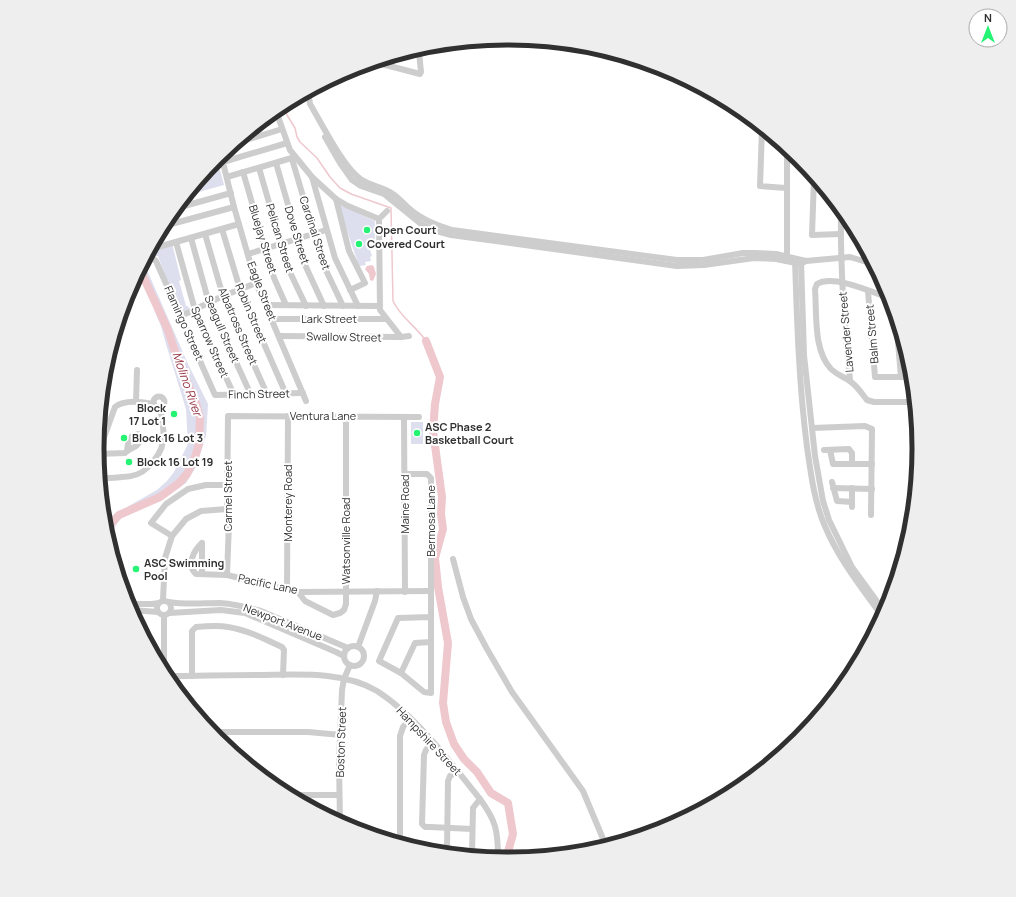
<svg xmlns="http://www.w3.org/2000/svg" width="1016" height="897" font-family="Manrope,sans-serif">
	<rect width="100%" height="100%" fill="#fff"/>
	<g fill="#dddeee">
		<path d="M217,159L224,185L188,195Z"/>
		<path d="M338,204L375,221V239L367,242L368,250H370L372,256L370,257L371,261L365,262L366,265L359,266Z"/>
		<path d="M172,243L181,280L179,281L186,306H188L189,309L179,313L178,310L181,308L171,284L167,285L162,273L164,272L158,256L151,255L149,253L152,249Z"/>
		<path d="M142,267L147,270L188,364L208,404L206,436L196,467L186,483L158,502L127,514L120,519L108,538L105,524L113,515L157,490L167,481L174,472L188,444L186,409L166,344L161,326L155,312L150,295L138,274Z"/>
		<rect x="411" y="422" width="12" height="22"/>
	</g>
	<path fill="#efc8ce" d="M372,265L374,267L376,274L373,281L370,280L369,274L365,269L367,266Z"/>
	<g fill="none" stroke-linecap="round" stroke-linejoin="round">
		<path stroke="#efc8ce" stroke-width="1.5" d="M284,105L287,115L295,128L297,137L300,142L317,158L330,177L340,188L351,194L391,208L393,301C401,318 415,325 426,341"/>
		<g stroke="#efc8ce" stroke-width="8">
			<path d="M426,341L440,377L435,404L433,431L442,497L441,514L443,529L435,558L438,587L448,643L443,703L446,722L454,744L464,759L477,772L491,793L508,803L513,834L506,859"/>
			<path d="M106,529L119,515L160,497L179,483L187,474L195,457L199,444L200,418L196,403L179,364L168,330L142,274L139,272"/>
		</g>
		<g stroke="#cdcdcd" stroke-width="6">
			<path d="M374,62L420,74L421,72L419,52L417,49"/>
			<path d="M308,92L310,104C322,124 344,169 362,180C371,186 383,187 393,194C399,198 405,205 411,210C423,220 437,225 452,230L677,260H703L743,253H756L776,254L806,261L850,257L873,264"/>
			<path d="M276,111L290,150L312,177L336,199L348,206L379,219L380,310L401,337"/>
			<path d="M762,129L760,186L786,188"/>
			<path d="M325,137L340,163L352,180L361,186L384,194L421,224L436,231L451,235L677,266L704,265L754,258L776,259L801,264L806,261"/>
			<path d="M236,143L282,129"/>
			<path d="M221,155L234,207L256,283L306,401"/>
			<path d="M292,159L323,264L343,306"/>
			<path d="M223,162L287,143"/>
			<path d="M276,163L306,267L324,306"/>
			<path d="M259,168L288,268L306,306"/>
			<path d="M243,172L274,278L286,305"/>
			<path d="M227,177L295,157"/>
			<path d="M312,177L335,258L358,306"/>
			<path d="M814,178L812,235L841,234"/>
			<path d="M336,199L349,251L365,283L350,290"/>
			<path d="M177,208L231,193"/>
			<path d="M841,210C840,268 844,323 850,380"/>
			<path d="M379,219L387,211"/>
			<path d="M164,226L234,207"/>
			<path d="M222,229L240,289L286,394"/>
			<path d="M205,234L223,296L267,394"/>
			<path d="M191,238L209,303L251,395"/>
			<path d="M176,242L195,310L234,395"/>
			<path d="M151,249L239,224"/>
			<path d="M248,254L326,230"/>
			<path d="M148,255L156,261L215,395L303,393"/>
			<path d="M787,259V149"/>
			<path d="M795,260C797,323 799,385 807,447C811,474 814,500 824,524C838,558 860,586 882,616"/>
			<path d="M801,261L804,355L815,456L823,501L829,520L852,567L884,611"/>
			<path d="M868,291L875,377H912"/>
			<path d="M889,298C872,292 833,274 817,284L815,289C817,314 813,350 831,369C837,375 845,377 851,382C858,387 862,394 867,400L874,402H914"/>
			<path d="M266,305L379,306"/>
			<path d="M181,316L223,296L256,283"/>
			<path d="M272,319H386"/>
			<path d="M896,319L901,377"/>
			<path d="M279,336L401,337L409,336"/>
			<circle cx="159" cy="402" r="5.5"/>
			<path d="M136,402L137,370"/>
			<path d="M404,417L405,592"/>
			<path d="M812,428L865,426L872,429L871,515"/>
			<path d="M824,450L849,449L852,453V464"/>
			<path d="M830,450L833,464H872"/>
			<path d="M98,454L115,407C125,399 142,402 154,404"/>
			<path d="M98,454L125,453C131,446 137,450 141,438L138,434L132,436L128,444L127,451"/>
			<path d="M405,474H427L431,478V693L424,692L401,673L379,661L398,618L431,617"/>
			<path d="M100,477C106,479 115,478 122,477C132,477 140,475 147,468C168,449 165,433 160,408"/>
			<path d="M832,482L837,501L852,502"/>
			<path d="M833,488L872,489"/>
			<path d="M852,507V488"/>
			<path d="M172,536L151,523L166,504L188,489L206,485H228"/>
			<path d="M202,543C194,550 186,565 196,574L227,575L298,592L431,591"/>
			<path d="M202,543V574"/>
			<path d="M453,559L463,597L471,619L487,649L512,692L583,791L606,846"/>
			<path d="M227,575L229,523L227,509L228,416L419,417"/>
			<path d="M287,589L288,416"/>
			<path d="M298,592L305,601L333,615L340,613L344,610L346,604V416"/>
			<path d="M163,600L165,558L172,536L186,519L201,511L227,509"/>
			<circle cx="164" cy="608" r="7"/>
			<path d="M169,602C186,605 203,603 220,603C234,604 247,607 261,611L348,648"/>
			<path d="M128,604H152L159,603"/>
			<path d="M131,610L158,612"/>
			<path d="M169,613L221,610L245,613L336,652L344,656"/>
			<path d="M164,615V672"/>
			<circle cx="354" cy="656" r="10"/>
			<path d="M358,647L375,601L377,591"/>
			<path d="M401,673L415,643L431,642"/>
			<path d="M166,676C196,676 225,675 255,675C294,675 342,670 377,691C416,716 451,763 480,799C496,821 498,830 498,858"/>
			<path d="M192,676V631L196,627C207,626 218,625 228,627C247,630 265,639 282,647L284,650L283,675"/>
			<path d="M213,732H308L341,735"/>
			<path d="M432,742L426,750L424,755L422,824L425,827H430L472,829"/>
			<path d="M290,795H339"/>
			<path d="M340,822L339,763L342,690L344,679L350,665"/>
			<path d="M400,843V736L403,727L410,718"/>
			<path d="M437,852L447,849L448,781L450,776L457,771"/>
			<path d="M472,855L473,808L480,799"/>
		</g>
	</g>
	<g fill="#25f374" stroke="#fff" stroke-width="1.5">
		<circle cx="367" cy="230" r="4"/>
		<circle cx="359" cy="244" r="4"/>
		<circle cx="174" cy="414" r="4"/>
		<circle cx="417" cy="433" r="4"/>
		<circle cx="124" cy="438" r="4"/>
		<circle cx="129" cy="462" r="4"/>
		<circle cx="136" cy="569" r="4"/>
	</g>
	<g text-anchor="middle" stroke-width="4" stroke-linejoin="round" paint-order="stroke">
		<g font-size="11" font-weight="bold" fill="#303030" stroke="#fff" text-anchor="start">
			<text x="375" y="234">Open Court</text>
			<text x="367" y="248">Covered Court</text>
			<text x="166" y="412" text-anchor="end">Block<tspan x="166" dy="13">17 Lot 1</tspan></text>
			<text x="425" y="431">ASC Phase 2<tspan x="425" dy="13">Basketball Court</tspan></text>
			<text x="132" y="442">Block 16 Lot 3</text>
			<text x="137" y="466">Block 16 Lot 19</text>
			<text x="144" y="567">ASC Swimming<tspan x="144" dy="13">Pool</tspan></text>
		</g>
		<g font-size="11" fill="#303030" stroke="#fff">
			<text transform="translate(315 233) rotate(72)" y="4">Cardinal Street</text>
			<text transform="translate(297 235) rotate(73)" y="4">Dove Street</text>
			<text transform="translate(280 238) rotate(73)" y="4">Pelican Street</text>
			<text transform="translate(263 239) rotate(73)" y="4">Bluejay Street</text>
			<text transform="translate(262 291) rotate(69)" y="4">Eagle Street</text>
			<text transform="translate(251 313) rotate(67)" y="4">Robin Street</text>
			<text x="329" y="323">Lark Street</text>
			<text transform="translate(184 323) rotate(66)" y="4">Flamingo Street</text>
			<text transform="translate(238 326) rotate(67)" y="4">Albatross Street</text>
			<text transform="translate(222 329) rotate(67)" y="4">Seagull Street</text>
			<text transform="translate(846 332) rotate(-95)" y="4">Lavender Street</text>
			<text transform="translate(872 334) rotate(-95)" y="4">Balm Street</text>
			<text transform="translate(344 337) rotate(1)" y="4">Swallow Street</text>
			<text transform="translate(210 342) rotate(66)" y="4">Sparrow Street</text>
			<text transform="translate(259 394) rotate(-1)" y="4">Finch Street</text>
			<text x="323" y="420">Ventura Lane</text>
			<text transform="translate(228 496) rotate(-90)" y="4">Carmel Street</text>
			<text transform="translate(288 503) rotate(-90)" y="4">Monterey Road</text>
			<text transform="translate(405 504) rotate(-90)" y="4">Maine Road</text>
			<text transform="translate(431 521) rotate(-90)" y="4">Bermosa Lane</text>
			<text transform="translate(346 541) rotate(-90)" y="4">Watsonville Road</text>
			<text transform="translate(268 584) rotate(12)" y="4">Pacific Lane</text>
			<text transform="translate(283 622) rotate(21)" y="4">Newport Avenue</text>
			<text transform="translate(429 741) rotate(47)" y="4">Hampshire Street</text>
			<text transform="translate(341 742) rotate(-88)" y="4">Boston Street</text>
		</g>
		<g font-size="12" font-style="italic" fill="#993646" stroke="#fff">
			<text transform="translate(187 384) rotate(71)" y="4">Molino River</text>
		</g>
	</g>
	<path d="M0 0H1016V897H0ZM507 45H509A403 403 0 0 1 912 448V449A403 403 0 0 1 509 852H507A403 403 0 0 1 104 449V448A403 403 0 0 1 507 45Z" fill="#eee" fill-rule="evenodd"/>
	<path fill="none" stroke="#303030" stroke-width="5" d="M507 45H509A403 403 0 0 1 912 448V449A403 403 0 0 1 509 852H507A403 403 0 0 1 104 449V448A403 403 0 0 1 507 45Z"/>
	<g transform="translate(988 28)"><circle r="19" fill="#ffffff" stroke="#acacac"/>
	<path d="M0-3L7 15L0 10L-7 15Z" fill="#25f374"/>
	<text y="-6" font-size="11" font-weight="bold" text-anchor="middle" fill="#303030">N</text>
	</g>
</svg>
